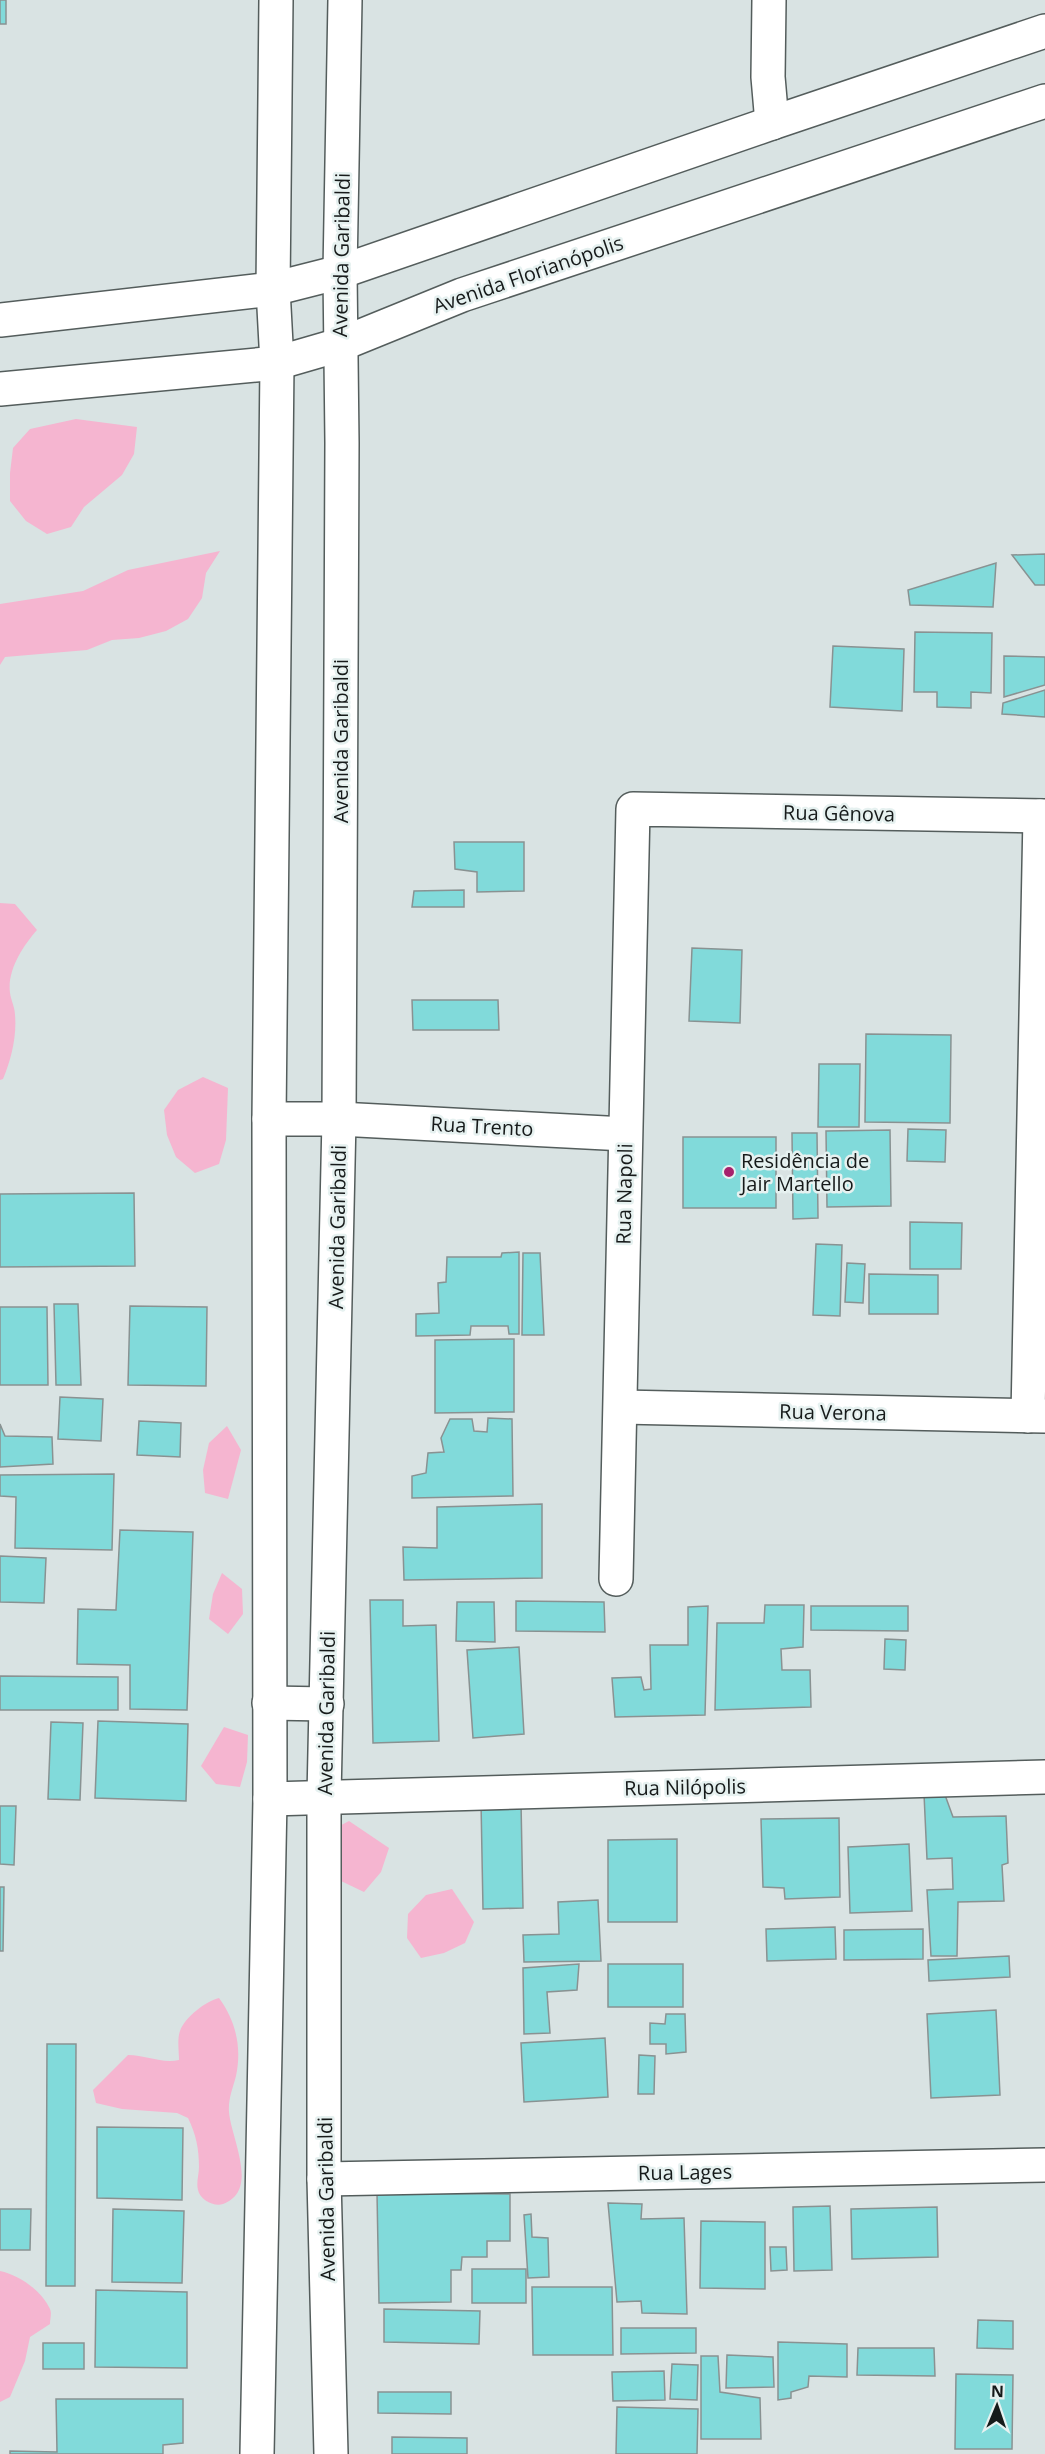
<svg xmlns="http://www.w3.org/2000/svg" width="1045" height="2454" font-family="'Open Sans',sans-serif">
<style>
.green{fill:#f5b5d0}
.building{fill:#81dada;stroke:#899292;stroke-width:1.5}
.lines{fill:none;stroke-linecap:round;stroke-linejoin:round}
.minor-casing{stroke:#545d5c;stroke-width:36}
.minor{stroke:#fff;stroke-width:33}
.poi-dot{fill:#a6216c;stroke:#e6f1f0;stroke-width:2}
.labels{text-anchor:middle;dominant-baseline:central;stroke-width:5;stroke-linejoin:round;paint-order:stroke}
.street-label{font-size:20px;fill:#161a1a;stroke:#e6f1f0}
.poi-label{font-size:20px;fill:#161a1a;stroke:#e6f1f0;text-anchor:start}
</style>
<rect width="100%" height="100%" fill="#d9e3e3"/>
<g class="green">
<path d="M 76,419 L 137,427 L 134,454 L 122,475 L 84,507 L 71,527 L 47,534 L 26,521 L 10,501 L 10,473 L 13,448 L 30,429 Z"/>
<path d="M 220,551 L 206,573 L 202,598 L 188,619 L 166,631 L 139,638 L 112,640 L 87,650 L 5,657 L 0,665 L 0,604 L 83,591 L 128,570 Z"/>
<path d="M 0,903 L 15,904 L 37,930 C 23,946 7,970 10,993 C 11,1000 15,1008 15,1015 C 17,1036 11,1060 3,1079 L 0,1080 Z"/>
<path d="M 203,1077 L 228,1088 L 226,1140 L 219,1164 L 195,1173 L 176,1157 L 167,1135 L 164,1110 L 178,1090 Z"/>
<path d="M 227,1426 L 241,1450 L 228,1499 L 205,1493 L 203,1470 L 209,1443 Z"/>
<path d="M 222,1573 L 242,1589 L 243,1614 L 228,1634 L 209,1619 L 213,1594 Z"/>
<path d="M 224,1727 L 248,1735 L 247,1762 L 240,1787 L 216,1784 L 201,1766 Z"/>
<path d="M 349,1821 L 389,1848 L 381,1872 L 364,1892 L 341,1881 L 332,1857 L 328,1832 Z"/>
<path d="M 452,1889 L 474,1922 L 465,1943 L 444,1953 L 421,1958 L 407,1938 L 408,1914 L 426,1895 Z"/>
<path d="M 219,1998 C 236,2021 242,2048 236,2076 C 233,2088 228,2099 229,2112 C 231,2138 260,2191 223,2204 C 214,2207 200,2200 198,2190 C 196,2183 199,2174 199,2167 C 199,2149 196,2134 188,2118 L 177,2113 L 122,2109 L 96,2103 L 93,2090 L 128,2055 C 146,2055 162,2064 179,2060 C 179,2051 177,2039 180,2031 C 185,2017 206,2001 219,1998 Z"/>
<path d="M 0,2271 C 19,2275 41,2290 50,2309 C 52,2313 50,2319 50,2324 L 30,2337 L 25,2361 L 10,2397 L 0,2402 Z"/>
</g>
<g class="building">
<rect x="0" y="0" width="6" height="24"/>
<path d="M 1045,554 L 1045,585 L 1035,585 L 1012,555 Z"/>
<path d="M 996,563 L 993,607 L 910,605 L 908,590 Z"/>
<path d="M 915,632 L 992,633 L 991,693 L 971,692 L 971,708 L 937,707 L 937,692 L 914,692 Z"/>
<path d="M 833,646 L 904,649 L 902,711 L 830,707 Z"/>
<path d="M 1004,656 L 1045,657 L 1045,685 L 1004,697 Z"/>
<path d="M 1045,690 L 1045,717 L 1002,714 L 1003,703 Z"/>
<path d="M 454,842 L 524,842 L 524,891 L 477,892 L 477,872 L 455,869 Z"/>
<path d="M 464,890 L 464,907 L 412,907 L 414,891 Z"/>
<path d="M 692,948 L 742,950 L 740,1023 L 689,1021 Z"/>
<path d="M 412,1000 L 498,1000 L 499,1030 L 413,1030 Z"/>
<path d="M 866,1034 L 951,1035 L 950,1123 L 865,1122 Z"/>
<path d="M 819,1064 L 860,1064 L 859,1127 L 818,1127 Z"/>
<path d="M 908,1129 L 946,1130 L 945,1162 L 907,1161 Z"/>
<path d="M 890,1130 L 891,1206 L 827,1207 L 826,1131 Z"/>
<path d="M 792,1133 L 817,1133 L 818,1218 L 793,1219 Z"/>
<rect x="683" y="1137" width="93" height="71"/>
<path d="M 134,1193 L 135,1266 L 0,1267 L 0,1194 Z"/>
<path d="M 910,1222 L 962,1223 L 961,1269 L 910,1269 Z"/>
<path d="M 816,1244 L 842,1245 L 840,1316 L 813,1315 Z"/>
<path d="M 519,1252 L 519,1334 L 509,1334 L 508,1326 L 471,1326 L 470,1335 L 416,1336 L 416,1314 L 439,1313 L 438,1283 L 446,1282 L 447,1257 L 501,1257 L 502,1253 Z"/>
<path d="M 523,1253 L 540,1253 L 544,1335 L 522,1335 Z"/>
<path d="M 847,1263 L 865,1264 L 863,1303 L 845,1302 Z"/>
<path d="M 869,1274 L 938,1275 L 938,1314 L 869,1314 Z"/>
<path d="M 54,1304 L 78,1304 L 81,1385 L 56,1385 Z"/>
<path d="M 130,1306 L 207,1307 L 206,1386 L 128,1385 Z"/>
<path d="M 0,1307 L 47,1307 L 48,1385 L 0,1385 Z"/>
<path d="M 514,1339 L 514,1412 L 435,1413 L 435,1340 Z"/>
<path d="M 60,1397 L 103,1399 L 101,1441 L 58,1439 Z"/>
<path d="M 488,1418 L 512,1419 L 513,1496 L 412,1498 L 412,1476 L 426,1473 L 428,1453 L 444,1452 L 441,1438 L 450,1419 L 472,1419 L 474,1431 L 487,1432 Z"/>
<path d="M 139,1421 L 181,1423 L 180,1457 L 137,1455 Z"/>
<path d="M 0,1424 L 5,1436 L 52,1437 L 53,1464 L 0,1467 Z"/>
<path d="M 114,1474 L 112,1550 L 15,1548 L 16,1497 L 0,1496 L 0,1475 Z"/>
<path d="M 542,1504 L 542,1578 L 404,1580 L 403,1547 L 437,1548 L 437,1507 Z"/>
<path d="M 120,1530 L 193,1532 L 187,1710 L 130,1709 L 130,1665 L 77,1664 L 78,1609 L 116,1610 Z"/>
<path d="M 0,1556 L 46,1558 L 44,1603 L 0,1602 Z"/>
<path d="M 370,1600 L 403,1600 L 403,1626 L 436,1625 L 439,1741 L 373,1743 Z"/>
<path d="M 516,1601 L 604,1602 L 605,1632 L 516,1631 Z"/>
<path d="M 457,1602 L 494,1602 L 495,1642 L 456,1641 Z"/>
<path d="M 765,1605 L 804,1605 L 803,1647 L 781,1649 L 782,1670 L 810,1670 L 811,1707 L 715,1710 L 717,1623 L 764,1623 Z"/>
<path d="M 708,1606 L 705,1715 L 615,1717 L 612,1678 L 641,1677 L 644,1690 L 651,1689 L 650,1645 L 688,1645 L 688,1607 Z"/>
<path d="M 811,1606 L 908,1606 L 908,1631 L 811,1630 Z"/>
<path d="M 885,1639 L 906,1640 L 905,1670 L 884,1669 Z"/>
<path d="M 519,1647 L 524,1734 L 473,1738 L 467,1650 Z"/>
<path d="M 0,1676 L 118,1677 L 118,1710 L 0,1710 Z"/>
<path d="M 98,1721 L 188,1724 L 186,1801 L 95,1798 Z"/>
<path d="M 51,1722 L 83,1723 L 80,1800 L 48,1799 Z"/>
<path d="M 924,1794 L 945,1795 L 953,1817 L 1006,1816 L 1008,1863 L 1002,1865 L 1004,1901 L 958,1902 L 957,1956 L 931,1956 L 927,1890 L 953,1889 L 952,1858 L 927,1859 Z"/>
<path d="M 481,1802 L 521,1802 L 523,1908 L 483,1909 Z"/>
<path d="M 0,1806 L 16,1806 L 14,1865 L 0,1864 Z"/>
<path d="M 839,1818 L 840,1897 L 785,1899 L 784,1888 L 763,1887 L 761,1819 Z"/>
<path d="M 677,1839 L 677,1922 L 608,1922 L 608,1840 Z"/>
<path d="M 909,1844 L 912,1911 L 850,1913 L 848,1847 Z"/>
<path d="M 0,1887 L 4,1887 L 3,1951 L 0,1951 Z"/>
<path d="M 598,1900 L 601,1961 L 524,1962 L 523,1935 L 559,1934 L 558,1902 Z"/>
<path d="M 835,1927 L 836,1959 L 767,1961 L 766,1929 Z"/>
<path d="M 923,1929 L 923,1959 L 844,1960 L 844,1930 Z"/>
<path d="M 1009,1956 L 1010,1977 L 929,1981 L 928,1960 Z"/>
<path d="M 579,1964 L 577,1990 L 547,1992 L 550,2033 L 524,2034 L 523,1968 Z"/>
<rect x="608" y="1964" width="75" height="43"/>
<path d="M 996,2010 L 1000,2095 L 931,2098 L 927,2014 Z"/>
<path d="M 666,2014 L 685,2014 L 686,2052 L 666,2054 L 666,2044 L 650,2044 L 650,2023 L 665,2024 Z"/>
<path d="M 605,2038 L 608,2097 L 524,2102 L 521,2043 Z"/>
<path d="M 47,2044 L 76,2044 L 75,2286 L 46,2286 Z"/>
<path d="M 639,2055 L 655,2056 L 654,2094 L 638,2094 Z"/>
<path d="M 97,2127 L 183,2128 L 182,2200 L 97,2198 Z"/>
<path d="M 377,2193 L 510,2194 L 510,2241 L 487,2241 L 487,2257 L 462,2257 L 461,2270 L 451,2270 L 451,2302 L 379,2303 Z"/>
<path d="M 608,2203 L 642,2204 L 641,2219 L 684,2218 L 687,2314 L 642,2313 L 641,2301 L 617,2302 Z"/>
<path d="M 830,2206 L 832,2270 L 794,2271 L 793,2207 Z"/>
<path d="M 937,2207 L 938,2257 L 852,2259 L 851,2209 Z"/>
<path d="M 0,2209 L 31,2209 L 30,2250 L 0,2250 Z"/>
<path d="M 113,2209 L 184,2211 L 182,2283 L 112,2282 Z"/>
<path d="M 531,2214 L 532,2237 L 548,2238 L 549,2277 L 528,2278 L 524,2215 Z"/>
<path d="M 701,2221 L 765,2222 L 765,2289 L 700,2288 Z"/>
<path d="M 770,2247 L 786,2247 L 787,2270 L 771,2271 Z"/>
<rect x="472" y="2269" width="54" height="34"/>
<path d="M 532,2287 L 612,2287 L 613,2355 L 533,2355 Z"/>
<path d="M 96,2290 L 187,2292 L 187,2368 L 95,2367 Z"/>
<path d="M 384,2309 L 480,2311 L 479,2344 L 384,2342 Z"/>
<path d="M 978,2320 L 1013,2321 L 1013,2349 L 977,2348 Z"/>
<path d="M 621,2328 L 696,2328 L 696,2353 L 621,2354 Z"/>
<path d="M 778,2342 L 847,2344 L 847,2377 L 809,2376 L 808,2387 L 791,2392 L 791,2398 L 778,2400 Z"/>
<rect x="43" y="2343" width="41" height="26"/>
<path d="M 858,2348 L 934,2348 L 935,2376 L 857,2375 Z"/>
<path d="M 727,2355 L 773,2357 L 774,2387 L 726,2388 Z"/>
<path d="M 701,2356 L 718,2356 L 720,2392 L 760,2398 L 761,2439 L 701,2439 Z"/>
<path d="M 672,2364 L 698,2365 L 697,2400 L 670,2399 Z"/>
<path d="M 664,2371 L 665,2400 L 613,2401 L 612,2372 Z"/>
<path d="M 956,2374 L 1013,2375 L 1012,2449 L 955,2449 Z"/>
<path d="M 378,2392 L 451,2392 L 451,2414 L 378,2413 Z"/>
<path d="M 56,2399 L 183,2399 L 183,2443 L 163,2445 L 163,2454 L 10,2454 L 10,2451 L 57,2452 Z"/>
<path d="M 617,2407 L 698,2409 L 697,2454 L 616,2454 Z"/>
<path d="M 392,2437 L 467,2438 L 467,2454 L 392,2454 Z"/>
</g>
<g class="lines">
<defs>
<g id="minor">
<path d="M 769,0 L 768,77 L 772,123"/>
<path d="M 0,320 L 273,289 L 340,272 L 772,123 L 1045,31"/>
<path d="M 0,389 L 277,363 L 339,345 L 462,295 L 1045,101"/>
<path d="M 269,1119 L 339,1119 L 625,1134"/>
<path d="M 621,1407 L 1045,1416"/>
<path d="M 1028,1416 L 1040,816"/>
<path d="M 616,1579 L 633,809 L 1045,816"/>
<path d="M 269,1703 L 327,1704"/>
<path d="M 270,1799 L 1045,1777"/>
<path d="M 324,2179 L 1045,2165"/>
<path d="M 257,2454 L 270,1799 L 269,1119 L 277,363 L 273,289 L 276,0"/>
<path d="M 331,2454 L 324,2179 L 324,1796 L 339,1119 L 342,443 L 340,272 L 345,0"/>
</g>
</defs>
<use href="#minor" class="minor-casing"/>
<use href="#minor" class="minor"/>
</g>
<circle class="poi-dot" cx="729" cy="1172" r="6"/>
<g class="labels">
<g class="street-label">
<text transform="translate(341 255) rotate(-89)">Avenida Garibaldi</text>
<text transform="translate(528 274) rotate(-19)">Avenida Florianópolis</text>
<text transform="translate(340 741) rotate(-90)">Avenida Garibaldi</text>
<text transform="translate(839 813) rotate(1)">Rua Gênova</text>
<text transform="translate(482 1126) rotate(3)">Rua Trento</text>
<text transform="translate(624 1194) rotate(-89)">Rua Napoli</text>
<text transform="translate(337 1227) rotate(-89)">Avenida Garibaldi</text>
<text transform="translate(833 1412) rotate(1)">Rua Verona</text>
<text transform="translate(326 1713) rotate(-89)">Avenida Garibaldi</text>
<text transform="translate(685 1787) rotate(-1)">Rua Nilópolis</text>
<text transform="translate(685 2172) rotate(-1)">Rua Lages</text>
<text transform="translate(326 2199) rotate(-91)">Avenida Garibaldi</text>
</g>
<g class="poi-label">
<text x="741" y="1160">Residência de<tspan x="741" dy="23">Jair Martello</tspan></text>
</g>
</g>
<g transform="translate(997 2406) rotate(2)" stroke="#e6f1f0" stroke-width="4.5" paint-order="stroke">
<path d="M0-4.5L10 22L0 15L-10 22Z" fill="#161a1a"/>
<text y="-9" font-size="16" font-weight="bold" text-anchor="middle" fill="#161a1a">N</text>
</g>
</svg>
